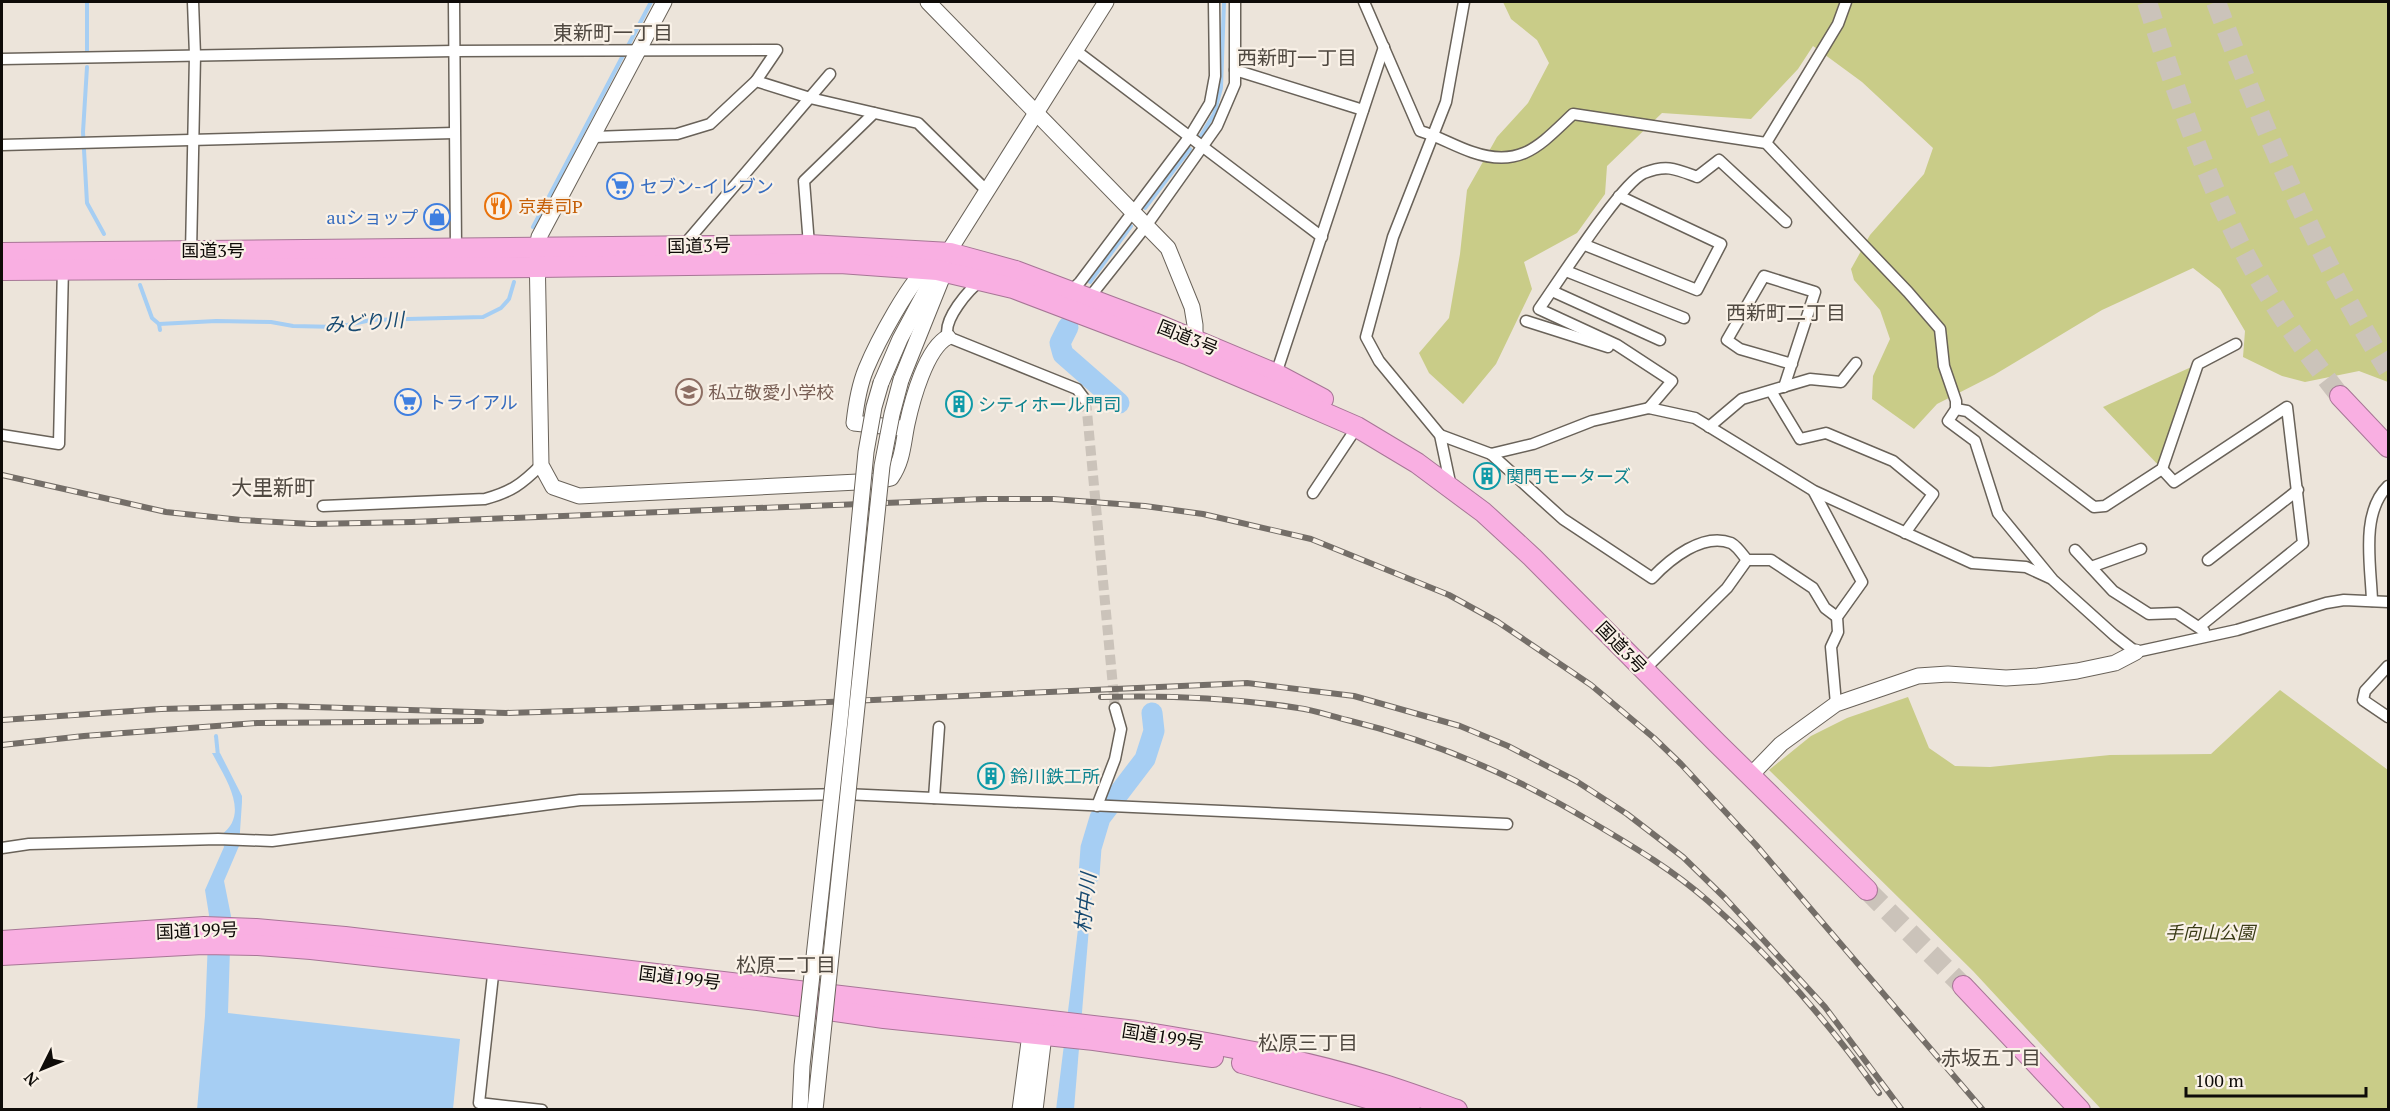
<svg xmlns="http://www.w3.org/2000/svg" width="2390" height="1111" font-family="'PT Serif','Noto Sans JP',serif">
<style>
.green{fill:#c9cc88}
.water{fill:#a6cef3}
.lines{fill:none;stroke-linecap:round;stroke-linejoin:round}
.stream{stroke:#a6cef3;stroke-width:4}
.river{stroke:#a6cef3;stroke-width:21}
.street-tunnel{stroke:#cbc3ba;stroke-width:10;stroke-dasharray:10 5;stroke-linecap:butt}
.highway-tunnel{stroke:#cbc3ba;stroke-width:20;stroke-dasharray:20 10;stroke-linecap:butt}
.street-casing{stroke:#696259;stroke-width:13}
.secondary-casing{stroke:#696259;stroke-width:17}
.highway-casing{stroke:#a77696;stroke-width:22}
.street{stroke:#fff;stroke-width:10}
.secondary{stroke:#fff;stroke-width:15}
.highway{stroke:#f9afe2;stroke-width:20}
.rail-casing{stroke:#746e68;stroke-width:6}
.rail{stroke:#f9f1e7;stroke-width:4;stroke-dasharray:11;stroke-linecap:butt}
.secondary-bridge-casing{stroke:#696259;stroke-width:17;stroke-linecap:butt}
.secondary-bridge{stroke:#fff;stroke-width:15}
.labels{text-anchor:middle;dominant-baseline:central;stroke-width:4.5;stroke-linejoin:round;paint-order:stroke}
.shop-label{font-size:18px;fill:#366cbe;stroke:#f9f1e7;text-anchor:start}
.food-label{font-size:18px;fill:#c56008;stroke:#f9f1e7;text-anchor:start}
.street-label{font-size:18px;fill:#0e0b08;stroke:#f9f1e7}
.education-label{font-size:18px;fill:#785e54;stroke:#f9f1e7;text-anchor:start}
.culture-label{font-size:18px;fill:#0d838f;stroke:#f9f1e7;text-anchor:start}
.park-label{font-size:18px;font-style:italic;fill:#3b3c17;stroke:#f9f1e7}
.neighbourhood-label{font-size:20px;fill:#4f4840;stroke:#f9f1e7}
.water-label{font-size:20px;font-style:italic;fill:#174a71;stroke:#f9f1e7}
.quarter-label{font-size:21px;fill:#4f4840;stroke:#f9f1e7}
</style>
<rect width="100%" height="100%" fill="#ece4da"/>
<g class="green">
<path d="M 1503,2 L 2388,2 L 2388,382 L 2359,371 L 2305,382 L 2282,376 L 2243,357 L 2245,331 L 2220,289 L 2193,268 L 2102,310 L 1994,375 L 1937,404 L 1914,429 L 1872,399 L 1873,376 L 1890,339 L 1880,310 L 1854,280 L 1851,269 L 1870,235 L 1924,174 L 1933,148 L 1862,82 L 1813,46 L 1798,69 L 1751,119 L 1662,113 L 1607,166 L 1605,194 L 1577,233 L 1524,262 L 1532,289 L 1496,364 L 1463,404 L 1429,373 L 1419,353 L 1449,318 L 1460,254 L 1467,190 L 1497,137 L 1528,103 L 1549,63 L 1537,40 L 1511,19 Z"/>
<path d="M 2198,364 L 2162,469 L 2103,407 Z"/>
<path d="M 2280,690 L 2388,770 L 2388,1109 L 2101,1109 L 1973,971 L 1769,770 L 1811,736 L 1847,718 L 1908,697 L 1929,748 L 1955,766 L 1990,767 L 2110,755 L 2211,754 Z"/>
</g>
<g class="water">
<path d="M 212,753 L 220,753 L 242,796 L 242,802 L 239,846 L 224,881 L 231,916 L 228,1013 L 460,1039 L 453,1109 L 197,1110 L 205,1016 L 209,915 L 205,890 L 224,847 L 221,835 C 251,814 225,778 212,753 Z"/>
<path d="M 1091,848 L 1095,855 L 1074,1109 L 1056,1110 L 1087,855 Z"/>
</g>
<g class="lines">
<g class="stream">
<path d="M 87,2 L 87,55"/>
<path d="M 87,67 L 83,132 L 87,203 L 104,234"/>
<path d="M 1199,139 L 1214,114 L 1221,88 L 1224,2"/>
<path d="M 1145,208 L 1190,149"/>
<path d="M 533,227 L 651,2"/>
<path d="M 1090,282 L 1131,226"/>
<path d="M 140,285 L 152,318 L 159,324"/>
<path d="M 159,324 L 216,321 L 271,322 L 293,326 L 338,327 L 371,320 L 483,317 L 501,308 L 509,299 L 514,282"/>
<path d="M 159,324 L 160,330"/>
<path d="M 216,736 L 218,756"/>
</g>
<g class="river">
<path d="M 1068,327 L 1060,343 L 1063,354 L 1119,403"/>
<path d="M 1089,875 L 1091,848 L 1100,818 L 1145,759 L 1154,731 L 1152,713"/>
</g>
<path class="street-tunnel" d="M 1086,401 L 1115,708"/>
<g class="highway-tunnel">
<path d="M 2147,2 C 2172,80 2198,157 2234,232 C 2262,291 2300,345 2340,396"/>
<path d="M 2216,2 C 2263,128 2316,255 2388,370"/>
<path d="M 1867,890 L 1963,986"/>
</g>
<defs>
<g id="street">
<path d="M 454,2 L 456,249"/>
<path d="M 1364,2 L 1420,131 C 1438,136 1454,146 1472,152 C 1521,169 1540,145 1573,114 L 1766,143 L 1908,292 L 1940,329 L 1944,366 L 1956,401 L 1956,409 L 1948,421 L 1975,441 L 1998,513 L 2053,580 L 2114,635 L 2136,652 L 2237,630 L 2326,603 L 2344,600 L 2388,602"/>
<path d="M 1075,50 L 1322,237"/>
<path d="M 2,59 L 454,51 L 777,50 L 756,81"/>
<path d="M 1235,70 L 1363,110"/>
<path d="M 594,137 L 677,134 L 710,124 L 756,81 L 810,98 L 918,123 L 986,190"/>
<path d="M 1766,143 L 1838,24 L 1846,2"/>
<path d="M 2,145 L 454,133"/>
<path d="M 684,245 L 830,74"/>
<path d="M 809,245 L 804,181 L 874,113"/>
<path d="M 1585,245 L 1697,290 L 1721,244 L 1619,196"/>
<path d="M 191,253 L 195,55 L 193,2"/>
<path d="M 1566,271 L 1684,318"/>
<path d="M 982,280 C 969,289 942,320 948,337 L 1077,389 L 1086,401"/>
<path d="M 1071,291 L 1080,282 L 1190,136 L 1210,103 L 1215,76 L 1214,2"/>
<path d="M 1552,291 L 1660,340"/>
<path d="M 1089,298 L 1146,226 L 1217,126 L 1235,84 L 1235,2"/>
<path d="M 1526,321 L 1608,347"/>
<path d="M 1276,374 L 1384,47"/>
<path d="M 1784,387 L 1815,292 L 1764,276 L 1727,340 L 1740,349 L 1792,364"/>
<path d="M 1771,391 L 1800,439 L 1826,433 L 1893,461 L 1933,494 L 1905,533"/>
<path d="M 1649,408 L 1672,381 L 1617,345 L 1539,309 C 1557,284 1621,183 1644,173 C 1667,164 1676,169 1697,177 L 1719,160 L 1786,222"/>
<path d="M 1956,409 L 1967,411 L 2094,507 L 2105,506 L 2162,469 L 2198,364 L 2236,344"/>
<path d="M 1709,427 L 1742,399 L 1810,379 L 1841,382 L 1856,363"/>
<path d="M 2,435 L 59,444 L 63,266"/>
<path d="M 1440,435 L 1491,454 L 1533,444 L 1592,421 L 1649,408 L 1695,418 L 1814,491 L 1972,563 L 2026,567 L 2050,578"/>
<path d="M 1491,454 L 1563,519 L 1652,578 C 1670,559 1703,532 1731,543 C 1737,546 1743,555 1747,560 L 1771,560 L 1813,588 L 1825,608 L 1837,617"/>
<path d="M 2162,469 L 2174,482 L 2287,407 L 2303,543 L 2199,627"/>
<path d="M 1451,487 L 1440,435 L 1379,361 L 1366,337 L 1393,237 L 1446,102 L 1464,2"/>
<path d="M 1814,492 L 1862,582 L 1837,617 L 1838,632 L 1831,647 L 1836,704"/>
<path d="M 1313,493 L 1357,427"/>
<path d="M 323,506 L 485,499 C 511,492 522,484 541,465"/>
<path d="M 2075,550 L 2113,591 L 2149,614 L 2177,613 L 2204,631"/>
<path d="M 2208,560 L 2298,490"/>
<path d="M 2091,567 L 2141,549"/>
<path d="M 2372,601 C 2371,566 2360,513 2388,486"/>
<path d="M 2388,666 L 2365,691 L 2363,700 L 2388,717"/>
<path d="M 1644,670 L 1727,588 L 1747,560"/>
<path d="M 934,798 L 939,727"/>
<path d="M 1097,806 L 1115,759 L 1121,729 L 1115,708"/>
<path d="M 2,848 L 29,844 L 218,839 L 272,841 L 580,800 L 844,794 L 1507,824"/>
<path d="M 494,966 L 479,1103 L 542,1110"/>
</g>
<g id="secondary">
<path d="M 664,2 L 539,237 L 537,248 L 541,465 L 553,487 L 579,496 L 878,481 L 891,478 C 903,461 903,443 907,424 C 912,401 926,348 948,337"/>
<path d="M 928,2 L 1168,248 L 1192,307 L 1195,325 L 1195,339 L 1191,349"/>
<path d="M 901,380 L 944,273"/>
<path d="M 881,383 L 900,339 L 937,270 L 1106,2"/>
<path d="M 901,428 L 854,423 C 856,405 859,386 866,369 C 876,345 911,277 932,264"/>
<path d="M 1750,776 L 1781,744 L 1836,704 L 1918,676 L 1948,674 L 2006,678 L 2038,676 L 2077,671 L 2115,663 L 2136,652"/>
<path d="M 1020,1110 L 1030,1034 L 1038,1019 L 1042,1027 L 1044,1035 L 1035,1110"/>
</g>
<g id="highway">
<path d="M 2,253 L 809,245 L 950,253 L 1016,271 L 1154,323 L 1276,374 L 1323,399"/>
<path d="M 2,270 L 537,267 L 840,263 L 937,270 L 1013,288 L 1189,355 L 1274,391 L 1357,427 L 1417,463 L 1483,512 L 1532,557 L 1717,743 L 1867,890"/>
<path d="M 2340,396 L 2388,447"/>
<path d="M 2,941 L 204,927 L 256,929 L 345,937 L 1136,1031 C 1217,1044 1300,1059 1378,1083 C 1405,1091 1431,1101 1457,1110"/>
<path d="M 2,955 L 203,944 L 258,945 L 311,949 L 573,978 L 758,1000 L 884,1018 L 1094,1040 L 1213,1057"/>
<path d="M 1963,986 L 2080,1110"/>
<path d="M 1242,1063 L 1410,1110"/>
</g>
</defs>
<use href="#street" class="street-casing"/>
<use href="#secondary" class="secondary-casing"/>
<use href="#highway" class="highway-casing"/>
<use href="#street" class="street"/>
<use href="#secondary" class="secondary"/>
<use href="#highway" class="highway"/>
<defs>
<g id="rail">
<path d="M 2,475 L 166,512 L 241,520 L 312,524 L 412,522 L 984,499 L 1053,499 L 1145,506 L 1203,514 L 1311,539 L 1449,595 L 1498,622 L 1591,685 L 1654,738 L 1681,764 L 1756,845 L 1983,1110"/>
<path d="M 1101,697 C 1167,695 1233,698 1298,708 C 1314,710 1331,716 1347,720 C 1435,741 1517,777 1595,824 C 1634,847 1674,871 1708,901 C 1773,958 1829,1023 1879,1093"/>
<path d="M 2,720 L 161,709 L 281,706 L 506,713 L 784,704 L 1247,683 L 1354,696 L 1460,726 L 1508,746 L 1576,781 L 1627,814 L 1683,857 L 1725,898 L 1825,1007 L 1902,1110"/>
<path d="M 2,745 L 84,736 L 257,723 L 481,721"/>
</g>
</defs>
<use href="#rail" class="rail-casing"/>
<use href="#rail" class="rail"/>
<defs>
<g id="secondary-bridge">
<path d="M 800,1110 L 802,1066 L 840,720 L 866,452 L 874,407 L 881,383"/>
<path d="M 815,1110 L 882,466 L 892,414 L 901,380"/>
</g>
</defs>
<use href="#secondary-bridge" class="secondary-bridge-casing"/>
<use href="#secondary-bridge" class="secondary-bridge"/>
</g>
<defs>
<symbol id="supermarket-ring" viewBox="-11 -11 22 22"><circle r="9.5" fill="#f9f1e7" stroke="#3f7fe0" stroke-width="1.5"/><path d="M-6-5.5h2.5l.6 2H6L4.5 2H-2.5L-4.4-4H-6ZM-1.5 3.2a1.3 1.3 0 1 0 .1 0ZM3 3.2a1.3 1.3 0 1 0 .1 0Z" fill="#3f7fe0"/></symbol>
<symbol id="restaurant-ring" viewBox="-11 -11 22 22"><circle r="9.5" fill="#f9f1e7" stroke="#e8710a" stroke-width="1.5"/><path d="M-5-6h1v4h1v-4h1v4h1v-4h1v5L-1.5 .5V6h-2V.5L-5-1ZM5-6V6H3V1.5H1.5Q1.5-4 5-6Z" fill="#e8710a"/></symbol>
<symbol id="shop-ring" viewBox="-11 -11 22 22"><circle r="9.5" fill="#f9f1e7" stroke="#3f7fe0" stroke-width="1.5"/><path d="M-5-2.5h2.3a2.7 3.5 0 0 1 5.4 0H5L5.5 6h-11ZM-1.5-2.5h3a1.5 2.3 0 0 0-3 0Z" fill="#3f7fe0"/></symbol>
<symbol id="school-ring" viewBox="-11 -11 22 22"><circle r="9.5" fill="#f9f1e7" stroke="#8d6e63" stroke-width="1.5"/><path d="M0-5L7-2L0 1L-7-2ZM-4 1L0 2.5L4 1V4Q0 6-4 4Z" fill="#8d6e63"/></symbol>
<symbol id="building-ring" viewBox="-11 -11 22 22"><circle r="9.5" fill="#f9f1e7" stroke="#0f9aa8" stroke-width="1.5"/><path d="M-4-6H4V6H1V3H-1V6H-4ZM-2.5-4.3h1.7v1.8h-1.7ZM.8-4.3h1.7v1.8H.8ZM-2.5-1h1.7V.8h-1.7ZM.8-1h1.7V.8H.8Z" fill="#0f9aa8"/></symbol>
</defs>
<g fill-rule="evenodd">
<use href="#supermarket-ring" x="605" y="171" width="30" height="30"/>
<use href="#restaurant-ring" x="483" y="191" width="30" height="30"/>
<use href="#shop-ring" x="422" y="202" width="30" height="30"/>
<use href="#school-ring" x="674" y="377" width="30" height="30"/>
<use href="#supermarket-ring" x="393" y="387" width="30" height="30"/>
<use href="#building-ring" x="944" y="389" width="30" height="30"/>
<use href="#building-ring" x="1472" y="461" width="30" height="30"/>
<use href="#building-ring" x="976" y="761" width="30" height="30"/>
</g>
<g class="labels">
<g class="shop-label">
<text x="640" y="186">セブン-イレブン</text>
<text x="418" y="217" text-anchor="end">auショップ</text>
<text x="428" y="402">トライアル</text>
</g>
<g class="food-label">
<text x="518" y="206">京寿司P</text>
</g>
<g class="street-label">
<text transform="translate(699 245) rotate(-1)">国道3号</text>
<text x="213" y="250">国道3号</text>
<text transform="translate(1188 337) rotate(22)">国道3号</text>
<text transform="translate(1622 647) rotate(46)">国道3号</text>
<text transform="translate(197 930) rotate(-2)">国道199号</text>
<text transform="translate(680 977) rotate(7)">国道199号</text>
<text transform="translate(1163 1036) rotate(9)">国道199号</text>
</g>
<g class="education-label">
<text x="708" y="392">私立敬愛小学校</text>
</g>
<g class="culture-label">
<text x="978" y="404">シティホール門司</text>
<text x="1506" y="476">関門モーターズ</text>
<text x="1010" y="776">鈴川鉄工所</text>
</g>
<g class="park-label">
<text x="2210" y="932">手向山公園</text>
</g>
<g class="neighbourhood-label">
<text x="613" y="32">東新町一丁目</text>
<text x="1297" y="57">西新町一丁目</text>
<text x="1786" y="312">西新町二丁目</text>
<text x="786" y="964">松原二丁目</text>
<text x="1308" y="1042">松原三丁目</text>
<text x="1991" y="1057">赤坂五丁目</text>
</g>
<g class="water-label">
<text transform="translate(364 322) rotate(-4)">みどり川</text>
<text transform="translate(1085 903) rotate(-84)">村中川</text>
</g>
<g class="quarter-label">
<text x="273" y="487">大里新町</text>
</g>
</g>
<rect width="2390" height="1111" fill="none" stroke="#0e0b08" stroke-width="6"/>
<g transform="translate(42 1069) rotate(227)" stroke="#f9f1e7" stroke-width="4.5" paint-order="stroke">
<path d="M0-4.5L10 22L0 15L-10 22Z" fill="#0e0b08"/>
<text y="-9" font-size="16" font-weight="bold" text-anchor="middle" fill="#0e0b08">N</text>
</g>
<path d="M2186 1087v9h180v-9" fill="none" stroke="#0e0b08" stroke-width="3"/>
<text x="2195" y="1087" font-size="18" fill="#0e0b08" stroke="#f9f1e7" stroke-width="4.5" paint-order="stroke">100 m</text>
</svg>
